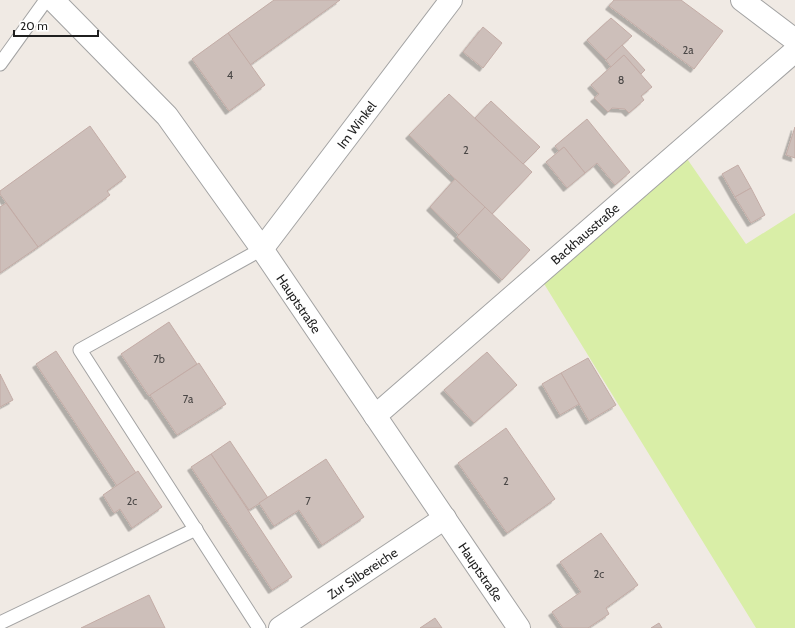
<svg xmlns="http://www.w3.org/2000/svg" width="795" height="628" font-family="Cabin,sans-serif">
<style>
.grass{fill:#d9eea7}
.building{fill:#cdbfba;stroke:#c3aca6;filter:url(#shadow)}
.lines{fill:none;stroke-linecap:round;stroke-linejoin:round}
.service-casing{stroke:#a3a3a3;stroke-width:15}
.minor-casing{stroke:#a3a3a3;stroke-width:24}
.tertiary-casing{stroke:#a3a3a3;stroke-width:24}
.service{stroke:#fff;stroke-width:13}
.minor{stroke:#fff;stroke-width:22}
.tertiary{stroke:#fff;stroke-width:22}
.labels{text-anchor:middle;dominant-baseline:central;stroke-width:3.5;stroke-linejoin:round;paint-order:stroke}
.number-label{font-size:11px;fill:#4a4746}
.street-label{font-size:13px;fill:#1f1f1f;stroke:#fff}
</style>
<defs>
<filter id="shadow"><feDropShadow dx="-3.5" dy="3.5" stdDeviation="0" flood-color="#0004"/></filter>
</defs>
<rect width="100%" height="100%" fill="#f0eae4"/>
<path class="grass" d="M 681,150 L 746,244 L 795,213 L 795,628 L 756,628 L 538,274 Z"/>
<g class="building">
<path d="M 274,0 L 340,0 L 250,65 L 228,33 Z"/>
<path d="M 614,0 L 681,0 L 723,31 L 694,69 L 609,6 Z"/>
<path d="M 611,18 L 632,36 L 606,60 L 587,40 Z"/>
<path d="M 483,27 L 502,43 L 483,68 L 463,52 Z"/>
<path d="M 228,33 L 265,85 L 229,111 L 192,59 Z"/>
<path d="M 622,45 L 645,70 L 641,74 L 624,55 L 611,67 L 606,60 Z"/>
<path d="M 624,55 L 652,87 L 641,96 L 644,100 L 629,113 L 625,109 L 612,108 L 608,112 L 594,98 L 599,94 L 591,85 Z"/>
<path d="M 449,94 L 532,172 L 492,214 L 409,135 Z"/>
<path d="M 491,101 L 540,147 L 523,164 L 475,118 Z"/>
<path d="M 587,119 L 630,172 L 615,185 L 597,163 L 585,173 L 564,147 L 559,151 L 555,146 Z"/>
<path d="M 90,126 L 126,177 L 107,191 L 110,195 L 38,247 L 0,194 L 0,191 Z"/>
<path d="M 795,127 L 795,158 L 786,155 Z"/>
<path d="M 564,147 L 585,173 L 567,188 L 546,162 Z"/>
<path d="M 738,165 L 751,188 L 735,197 L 722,174 Z"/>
<path d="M 455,179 L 485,207 L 459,235 L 430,207 Z"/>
<path d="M 751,188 L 765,215 L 751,223 L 735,197 Z"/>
<path d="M 6,203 L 38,247 L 0,273 L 0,207 Z"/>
<path d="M 485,207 L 530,250 L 502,280 L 457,237 Z"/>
<path d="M 169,322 L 197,364 L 149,396 L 121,354 Z"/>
<path d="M 56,351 L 136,473 L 117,486 L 36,364 Z"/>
<path d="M 487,352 L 517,385 L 474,423 L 444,390 Z"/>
<path d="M 588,358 L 616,405 L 589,421 L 561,373 Z"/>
<path d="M 199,363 L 226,404 L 177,435 L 150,395 Z"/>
<path d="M 561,373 L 579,404 L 560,415 L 542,384 Z"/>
<path d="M 0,374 L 13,400 L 0,407 Z"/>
<path d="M 506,428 L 555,499 L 507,533 L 458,463 Z"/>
<path d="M 230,441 L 268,498 L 249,510 L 211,454 Z"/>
<path d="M 211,454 L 292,577 L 272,590 L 191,467 Z"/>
<path d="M 326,459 L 364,517 L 322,545 L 299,510 L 274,526 L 259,503 Z"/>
<path d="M 138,471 L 162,507 L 132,528 L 120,509 L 114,513 L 103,495 Z"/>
<path d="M 601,533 L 638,585 L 606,608 L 609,614 L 588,628 L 563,628 L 552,612 L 581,592 L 560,562 Z"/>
<path d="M 149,595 L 165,628 L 81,628 Z"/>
<path d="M 435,618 L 442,628 L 420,628 Z"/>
<path d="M 659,623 L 662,628 L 651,628 Z"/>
</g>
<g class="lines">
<defs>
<g id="service">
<path d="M 0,64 L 46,0"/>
<path d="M 0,623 L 196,529"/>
<path d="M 259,628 L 80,350 L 262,249"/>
</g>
<g id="minor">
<path d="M 742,0 L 795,40"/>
<path id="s1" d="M 262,249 L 451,0"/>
<path id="s2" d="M 375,416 L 795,51"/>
<path id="s3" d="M 280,628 L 445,518"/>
</g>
<g id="tertiary">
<path id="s4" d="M 53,0 L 167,116 L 262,249 L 519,628"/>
</g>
</defs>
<use href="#service" class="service-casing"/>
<use href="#minor" class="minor-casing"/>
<use href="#tertiary" class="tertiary-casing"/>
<use href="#service" class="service"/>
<use href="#minor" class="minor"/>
<use href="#tertiary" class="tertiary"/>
</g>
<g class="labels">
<g class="number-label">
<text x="688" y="50">2a</text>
<text x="230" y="75">4</text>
<text x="621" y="80">8</text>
<text x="466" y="150">2</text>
<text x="159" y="359">7b</text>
<text x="188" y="399">7a</text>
<text x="506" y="481">2</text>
<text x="132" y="501">2c</text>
<text x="308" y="501">7</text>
<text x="599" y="574">2c</text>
</g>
<g class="street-label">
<text stroke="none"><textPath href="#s1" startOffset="156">Im Winkel</textPath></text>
<text stroke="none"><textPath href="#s2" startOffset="278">Backhausstraße</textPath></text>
<text stroke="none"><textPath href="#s4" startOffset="392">Hauptstraße</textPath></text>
<text stroke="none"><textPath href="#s4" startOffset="716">Hauptstraße</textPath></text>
<text stroke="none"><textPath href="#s3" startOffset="99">Zur Silbereiche</textPath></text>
</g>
</g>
<path d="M14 30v6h84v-6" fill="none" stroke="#1f1f1f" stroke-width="2"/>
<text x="20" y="30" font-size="12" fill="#1f1f1f" stroke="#ffffff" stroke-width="3" paint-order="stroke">20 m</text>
</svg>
